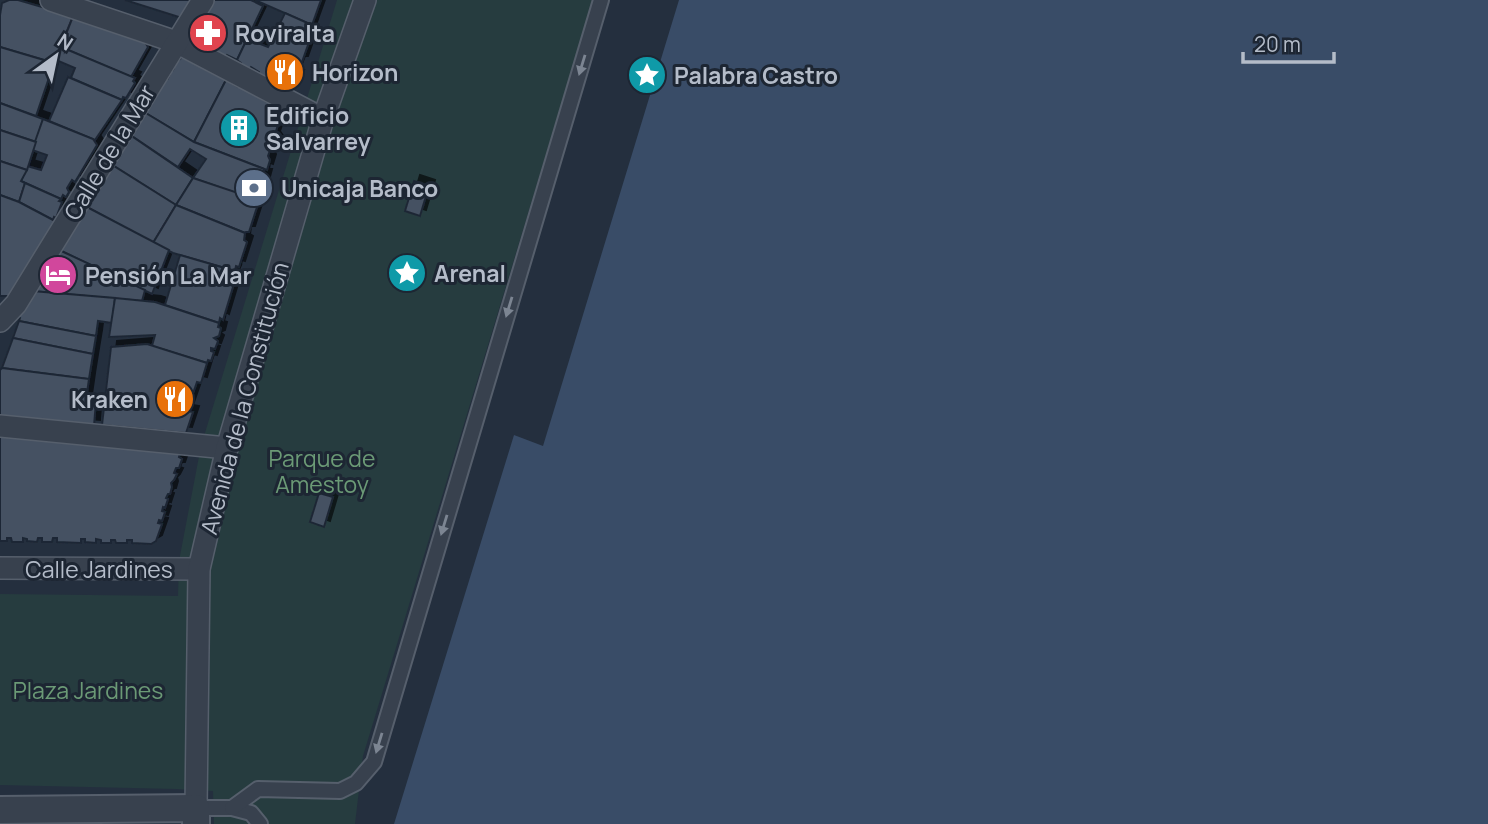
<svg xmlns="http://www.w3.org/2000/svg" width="1488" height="824" font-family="Manrope,sans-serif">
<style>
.green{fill:#263c3f}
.water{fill:#394c67}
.building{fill:#455162;stroke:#1f2835;stroke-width:2;filter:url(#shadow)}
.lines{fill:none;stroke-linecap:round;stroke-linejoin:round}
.service-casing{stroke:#565f6c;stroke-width:18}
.pedestrian-casing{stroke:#565f6c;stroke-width:24}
.minor-casing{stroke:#565f6c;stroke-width:30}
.service{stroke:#38414e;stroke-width:14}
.pedestrian{stroke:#38414e;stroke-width:21}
.minor{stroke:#38414e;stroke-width:26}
.oneway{fill:#7c8592}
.labels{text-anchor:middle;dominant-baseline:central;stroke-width:6;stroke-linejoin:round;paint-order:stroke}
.poi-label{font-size:23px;font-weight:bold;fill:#b4bcc9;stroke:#1d2633;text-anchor:start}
.street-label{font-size:23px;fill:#b4bcc9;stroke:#1d2633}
.park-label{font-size:23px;fill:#6b9a76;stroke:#1d2633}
</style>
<defs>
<filter id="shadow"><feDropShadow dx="6" dy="-6" stdDeviation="0" flood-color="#0009"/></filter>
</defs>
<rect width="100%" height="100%" fill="#242f3e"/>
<path class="green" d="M 337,0 L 593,0 L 363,756 L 355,824 L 214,824 L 213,791 L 176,789 L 0,785 L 0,594 L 178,596 L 179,561 L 201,446 Z"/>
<path class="water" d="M 679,0 L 1488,0 L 1488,824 L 394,824 L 514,435 L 543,446 Z"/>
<g class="building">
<path d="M 9,0 L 18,0 L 73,16 L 54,63 L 0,47 L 0,15 L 2,3 Z"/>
<path d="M 125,0 L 193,0 L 182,18 Z"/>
<path d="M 212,0 L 251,0 L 263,6 L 237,60 L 227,55 L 225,59 L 205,49 L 206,46 L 193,39 Z"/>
<path d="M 255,0 L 321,0 L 312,25 Z"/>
<path d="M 285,13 L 312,25 L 307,40 L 309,42 L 302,62 L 299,62 L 294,75 L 298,76 L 294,84 L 284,87 L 276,84 L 278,80 L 268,76 L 266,79 L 259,75 L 259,72 L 251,67 L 249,70 L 241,67 L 241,63 L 237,60 L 247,39 L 268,47 Z"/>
<path d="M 74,14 L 139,33 L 148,47 L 131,77 L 61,47 Z"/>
<path d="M 0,47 L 54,63 L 36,116 L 0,103 Z"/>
<path d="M 61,47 L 135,78 L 133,81 L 135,83 L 126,98 L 123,97 L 122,100 L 71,78 L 75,68 L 56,60 Z"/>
<path d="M 182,57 L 216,75 L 217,73 L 226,80 L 194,142 L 144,112 L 166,76 L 168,78 L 170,74 L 168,73 L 171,69 L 173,70 L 174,68 L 173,66 L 176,60 L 179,60 Z"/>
<path d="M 68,77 L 122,100 L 95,140 L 49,121 Z"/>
<path d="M 226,80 L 238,87 L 241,86 L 246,90 L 276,107 L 278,105 L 280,108 L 283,117 L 280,119 L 274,137 L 276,140 L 274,140 L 274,146 L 272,145 L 268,156 L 270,160 L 267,170 L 194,142 Z"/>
<path d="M 0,103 L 43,119 L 36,142 L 0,130 Z"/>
<path d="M 144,112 L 194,142 L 264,169 L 263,175 L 266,175 L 262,190 L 258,190 L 256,200 L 193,178 L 206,159 L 190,149 L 178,167 L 126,132 Z"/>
<path d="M 43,119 L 93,139 L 97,145 L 75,182 L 72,180 L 67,188 L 69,192 L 66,197 L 63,195 L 61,199 L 21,181 L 27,166 L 41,170 L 47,155 L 32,150 Z"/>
<path d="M 0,130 L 36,142 L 27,170 L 0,161 Z"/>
<path d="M 130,135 L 193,178 L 176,205 L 111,164 Z"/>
<path d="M 0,161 L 27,170 L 21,181 L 25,183 L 19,202 L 0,195 Z"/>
<path d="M 109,163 L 176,205 L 153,243 L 85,206 Z"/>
<path d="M 193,178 L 256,199 L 257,207 L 249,232 L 246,232 L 245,233 L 176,205 Z"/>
<path d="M 414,181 L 429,186 L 420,216 L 405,211 Z"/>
<path d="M 25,183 L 61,199 L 59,201 L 62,202 L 56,218 L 54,217 L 53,220 L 19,202 Z"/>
<path d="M 0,195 L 19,202 L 55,221 L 14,296 L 0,296 Z"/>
<path d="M 176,205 L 245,233 L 244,240 L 247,242 L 239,267 L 236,266 L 235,271 L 173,253 L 153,243 Z"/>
<path d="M 85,206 L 169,250 L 152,294 L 57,249 Z"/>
<path d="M 57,249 L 145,290 L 142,301 L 32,291 Z"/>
<path d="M 180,255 L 235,271 L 233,276 L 236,277 L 223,320 L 220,318 L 219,323 L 165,305 Z"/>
<path d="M 32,291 L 115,298 L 112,323 L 98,321 L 96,336 L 19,321 L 20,318 L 18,317 Z"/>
<path d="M 115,298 L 155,302 L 219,323 L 218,327 L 221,328 L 219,336 L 214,338 L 218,341 L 215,349 L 211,348 L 211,351 L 214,352 L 211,361 L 208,360 L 207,363 L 152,346 L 155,335 L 109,337 Z"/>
<path d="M 19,321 L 96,336 L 93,354 L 13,338 Z"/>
<path d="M 13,338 L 93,354 L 89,379 L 2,368 Z"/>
<path d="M 147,344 L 207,363 L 201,383 L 197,382 L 187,411 L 193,412 L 186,433 L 102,425 L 111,347 Z"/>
<path d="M 2,368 L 89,379 L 86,400 L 96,401 L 94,426 L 0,418 L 0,370 Z"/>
<path d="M 0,436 L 180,453 L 179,457 L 182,459 L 179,468 L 176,468 L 174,473 L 177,474 L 174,480 L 171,483 L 172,487 L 170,494 L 168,494 L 166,498 L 168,499 L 165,508 L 163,507 L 162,511 L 165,512 L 162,521 L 159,520 L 158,523 L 162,524 L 156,541 L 151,544 L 132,543 L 132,540 L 127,540 L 127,543 L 116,543 L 115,540 L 111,540 L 111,543 L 101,543 L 101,540 L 96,539 L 96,543 L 85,542 L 85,539 L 81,539 L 81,543 L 57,542 L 57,538 L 53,538 L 52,542 L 42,542 L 42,538 L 38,538 L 37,542 L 27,541 L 27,539 L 23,538 L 23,542 L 12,542 L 11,538 L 7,538 L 7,541 L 0,541 Z"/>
<path d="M 319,493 L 333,497 L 324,527 L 310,522 Z"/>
</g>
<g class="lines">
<defs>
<g id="service">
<path d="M 196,808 L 232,808 L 251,813 L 260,824"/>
<path d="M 232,808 L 258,789 L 340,791 L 356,783 L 374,762 L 601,0"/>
</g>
<g id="pedestrian">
<path d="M 51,0 L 176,42 L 323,119"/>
<path d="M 0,321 L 16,304 L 203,0"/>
<path d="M 0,426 L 227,448"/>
<path d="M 0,568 L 199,569"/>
<path d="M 196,808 L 199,569 L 227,448 L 323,119 L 365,0"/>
</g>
<path id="minor" d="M 0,810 L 196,808 L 196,824"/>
</defs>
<use href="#service" class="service-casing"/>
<use href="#pedestrian" class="pedestrian-casing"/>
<use href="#minor" class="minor-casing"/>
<use href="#service" class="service"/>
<use href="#pedestrian" class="pedestrian"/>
<use href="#minor" class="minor"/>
</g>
<defs><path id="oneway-solid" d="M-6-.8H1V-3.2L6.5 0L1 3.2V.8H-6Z" transform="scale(1.75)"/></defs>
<g class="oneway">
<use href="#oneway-solid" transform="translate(582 65) rotate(107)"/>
<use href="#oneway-solid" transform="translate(509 307) rotate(107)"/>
<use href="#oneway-solid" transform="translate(444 525) rotate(107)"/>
<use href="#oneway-solid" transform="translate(379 743) rotate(107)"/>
</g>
<defs>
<symbol id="pharmacy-disc" viewBox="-11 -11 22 22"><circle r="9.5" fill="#e0444e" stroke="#1d2633"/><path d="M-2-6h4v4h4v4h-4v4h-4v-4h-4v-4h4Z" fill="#fff"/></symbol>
<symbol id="restaurant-disc" viewBox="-11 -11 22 22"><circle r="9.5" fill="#e8710a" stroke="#1d2633"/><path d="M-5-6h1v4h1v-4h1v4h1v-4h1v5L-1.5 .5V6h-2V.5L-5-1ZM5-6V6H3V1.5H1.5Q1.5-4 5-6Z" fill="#fff"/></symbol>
<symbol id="sight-disc" viewBox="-11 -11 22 22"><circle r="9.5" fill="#0f9aa8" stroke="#1d2633"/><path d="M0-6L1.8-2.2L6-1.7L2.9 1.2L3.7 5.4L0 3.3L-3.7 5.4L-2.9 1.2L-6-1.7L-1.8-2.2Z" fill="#fff"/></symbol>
<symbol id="building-disc" viewBox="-11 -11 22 22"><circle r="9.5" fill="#0f9aa8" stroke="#1d2633"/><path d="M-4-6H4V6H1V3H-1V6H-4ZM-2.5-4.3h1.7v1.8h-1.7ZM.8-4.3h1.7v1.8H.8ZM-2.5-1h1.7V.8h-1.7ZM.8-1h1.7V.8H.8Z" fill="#fff"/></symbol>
<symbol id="bank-disc" viewBox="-11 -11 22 22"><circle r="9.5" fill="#5c6f8a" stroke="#1d2633"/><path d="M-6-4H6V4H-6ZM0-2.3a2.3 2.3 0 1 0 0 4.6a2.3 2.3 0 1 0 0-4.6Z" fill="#fff"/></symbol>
<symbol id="hotel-disc" viewBox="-11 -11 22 22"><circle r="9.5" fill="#d1479c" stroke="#1d2633"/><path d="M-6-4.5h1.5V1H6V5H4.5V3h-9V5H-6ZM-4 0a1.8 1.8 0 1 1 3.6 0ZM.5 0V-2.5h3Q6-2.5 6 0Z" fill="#fff"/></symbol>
</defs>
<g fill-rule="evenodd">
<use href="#pharmacy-disc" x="186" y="11" width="44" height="44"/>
<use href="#restaurant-disc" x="263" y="50" width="44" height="44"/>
<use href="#sight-disc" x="625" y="53" width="44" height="44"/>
<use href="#building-disc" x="217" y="106" width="44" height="44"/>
<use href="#bank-disc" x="232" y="166" width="44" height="44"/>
<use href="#sight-disc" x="385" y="251" width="44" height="44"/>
<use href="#hotel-disc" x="36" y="253" width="44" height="44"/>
<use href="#restaurant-disc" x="153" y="377" width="44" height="44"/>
</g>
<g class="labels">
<g class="poi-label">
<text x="235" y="33">Roviralta</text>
<text x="312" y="72">Horizon</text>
<text x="674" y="75">Palabra Castro</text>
<text x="266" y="115">Edificio<tspan x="266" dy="26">Salvarrey</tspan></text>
<text x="281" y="188">Unicaja Banco</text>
<text x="434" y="273">Arenal</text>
<text x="85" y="275">Pensión La Mar</text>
<text x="148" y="399" text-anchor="end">Kraken</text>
</g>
<g class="street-label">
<text transform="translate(109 152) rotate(-59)">Calle de la Mar</text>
<text transform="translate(244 398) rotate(-75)">Avenida de la Constitución</text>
<text x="99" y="569">Calle Jardines</text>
</g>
<g class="park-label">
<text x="322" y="458">Parque de<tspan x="322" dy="26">Amestoy</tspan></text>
<text x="88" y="690">Plaza Jardines</text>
</g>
</g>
<g transform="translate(56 56) rotate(33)" stroke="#1d2633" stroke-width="5" paint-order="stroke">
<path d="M0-5L12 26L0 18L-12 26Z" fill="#b4bcc9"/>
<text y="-10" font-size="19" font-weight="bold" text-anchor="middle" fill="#b4bcc9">N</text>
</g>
<path d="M1243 52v10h91v-10" fill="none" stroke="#b4bcc9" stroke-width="3.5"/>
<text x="1254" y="52" font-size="21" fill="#b4bcc9" stroke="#1d2633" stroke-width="5" paint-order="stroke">20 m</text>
</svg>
